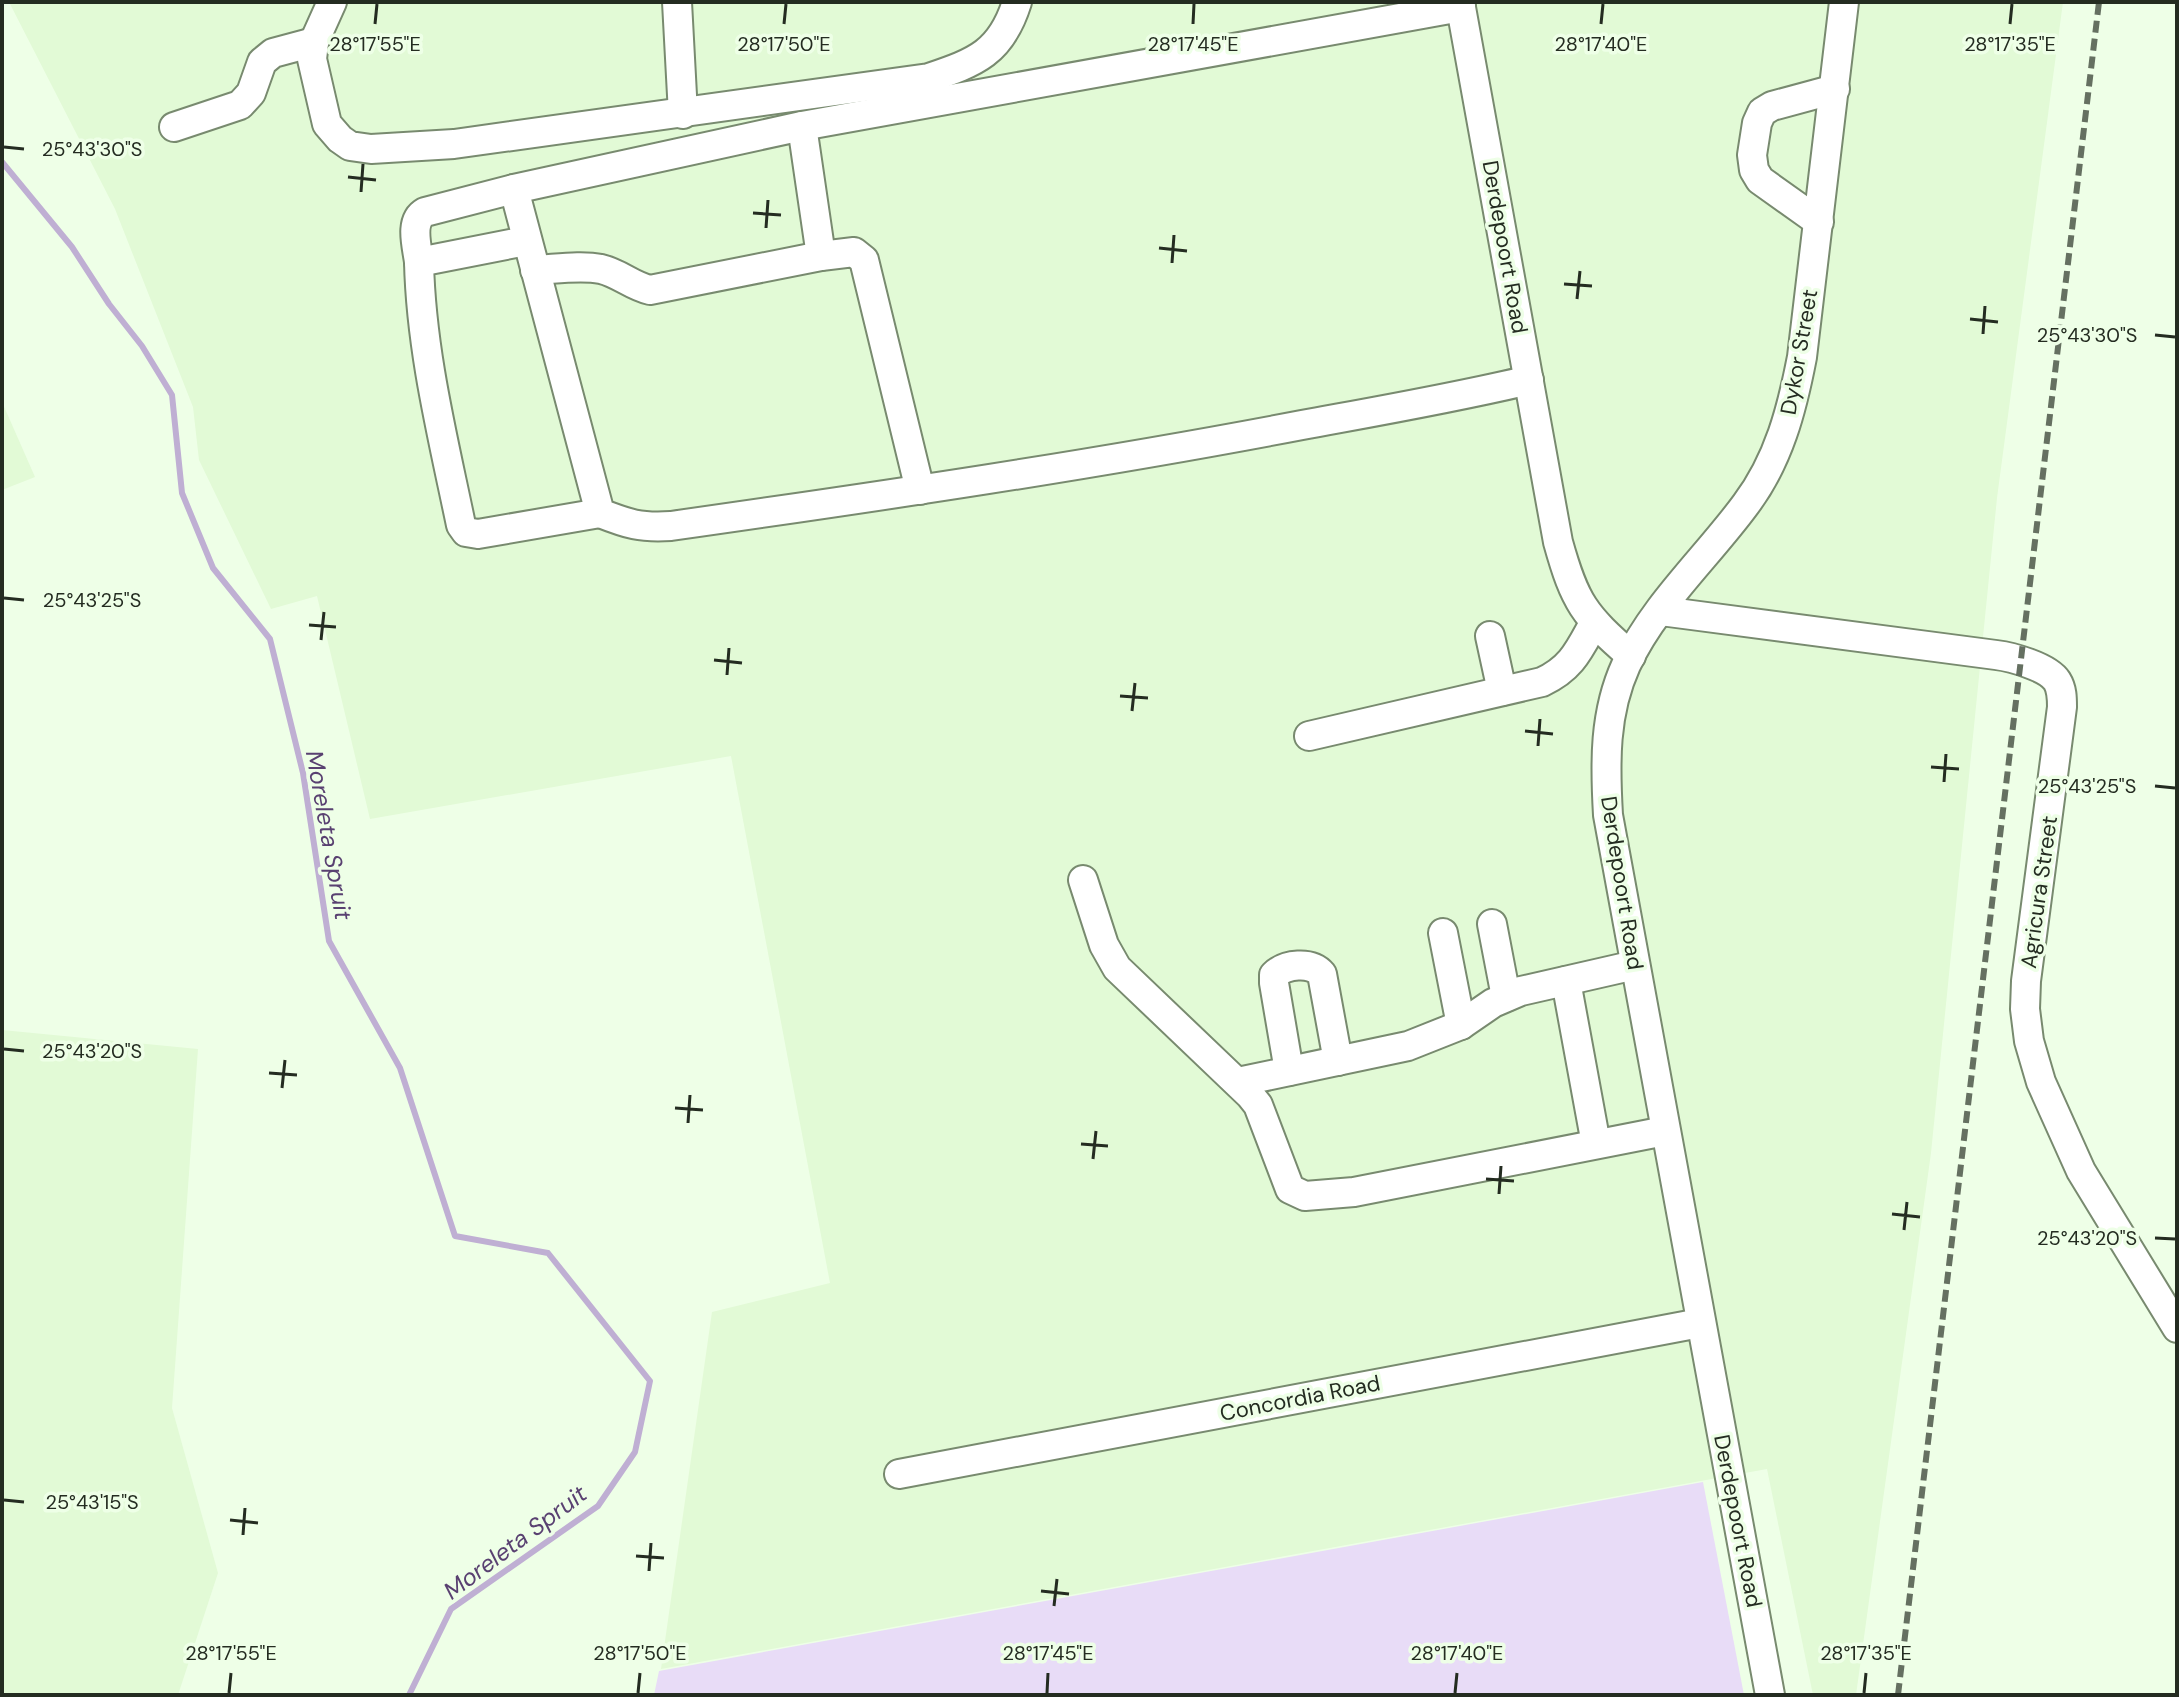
<svg xmlns="http://www.w3.org/2000/svg" width="2179" height="1697" font-family="'DM Sans',sans-serif">
<style>
.built{fill:#e2fad6}
.green{fill:#e8dcf7}
.lines{fill:none;stroke-linecap:round;stroke-linejoin:round}
.stream{stroke:#bfafd3;stroke-width:6}
.minor-casing{stroke:#788a6f;stroke-width:32}
.minor{stroke:#fff;stroke-width:28}
.rail{stroke:#657061;stroke-width:6;stroke-dasharray:12 6;stroke-linecap:butt}
.ticks{fill:none;stroke:#242c21;stroke-width:3}
.labels{text-anchor:middle;dominant-baseline:central;stroke-width:7;stroke-linejoin:round;paint-order:stroke}
.street-label{font-size:22px;fill:#242c21;stroke:#eeffe7}
.water-label{font-size:24px;font-style:italic;fill:#594171;stroke:#eeffe7}
.ticks-label{font-size:20px;text-anchor:middle;fill:#242c21;stroke:#eeffe7;stroke-width:7;stroke-linejoin:round;paint-order:stroke}
</style>
<rect width="100%" height="100%" fill="#eeffe7"/>
<g class="built">
<path d="M 9,2 L 2063,2 L 1997,498 L 1931,1153 L 1856,1695 L 1813,1695 L 1767,1469 L 661,1669 L 712,1312 L 830,1283 L 731,756 L 370,819 L 317,596 L 271,609 L 199,460 L 193,407 L 115,209 Z"/>
<path d="M 2,402 L 35,477 L 2,490 Z"/>
<path d="M 2,1030 L 198,1049 L 172,1408 L 218,1573 L 178,1695 L 2,1695 Z"/>
</g>
<path class="green" d="M 1703,1482 L 1744,1695 L 654,1695 L 659,1671 Z"/>
<g class="lines">
<path class="stream" d="M 2,162 L 72,247 L 109,304 L 142,346 L 172,395 L 182,493 L 213,568 L 270,639 L 303,773 L 329,941 L 400,1068 L 455,1236 L 548,1253 L 650,1381 L 635,1452 L 598,1506 L 451,1609 L 409,1695"/>
<defs>
<g id="minor">
<path d="M 332,2 L 314,42 L 312,59 L 327,124 L 340,139 L 350,146 L 371,149 L 454,144 L 929,78 C 976,62 1001,53 1017,2"/>
<path d="M 677,2 L 683,114"/>
<path d="M 1460,2 L 1558,542 C 1575,603 1584,615 1631,656"/>
<path d="M 1461,7 L 802,126 L 514,189 L 600,513 C 628,524 640,528 671,526 C 882,496 1093,465 1302,425 C 1378,411 1454,398 1529,380"/>
<path d="M 802,126 L 821,256"/>
<path d="M 174,127 L 240,105 L 251,93 L 262,62 L 273,53 L 314,42"/>
<path d="M 1819,222 L 1760,180 L 1754,170 L 1752,155 L 1757,123 L 1762,112 L 1772,106 L 1835,89"/>
<path d="M 526,241 L 419,262 C 421,351 443,438 461,525 L 466,532 L 478,534 L 600,513"/>
<path d="M 419,262 C 417,246 409,221 425,212 L 514,189"/>
<path d="M 535,270 C 556,269 581,265 601,269 C 619,273 632,286 650,290 L 821,256 L 854,252 L 864,260 L 920,490"/>
<path d="M 1661,611 L 1996,655 C 2012,657 2048,667 2057,681 C 2062,689 2062,698 2062,707 L 2026,981 L 2025,1009 L 2029,1041 L 2041,1082 L 2081,1171 L 2177,1328"/>
<path d="M 1490,636 L 1502,691"/>
<path d="M 1309,736 L 1542,682 C 1572,668 1579,650 1594,623"/>
<path d="M 1083,880 L 1104,945 L 1117,968 L 1250,1095 L 1258,1105 L 1290,1189 L 1305,1196 L 1354,1192 L 1665,1131"/>
<path d="M 1492,924 L 1506,997"/>
<path d="M 1443,933 L 1461,1025"/>
<path d="M 1566,981 L 1596,1144"/>
<path d="M 1289,1071 L 1274,983 L 1274,975 C 1285,964 1311,961 1322,974 L 1338,1061"/>
<path d="M 1238,1082 L 1408,1046 L 1461,1025 L 1493,1003 L 1521,991 L 1635,965"/>
<path d="M 899,1474 L 1700,1323"/>
<path d="M 1770,1695 L 1608,815 C 1605,763 1604,713 1626,665 C 1653,606 1708,556 1746,504 C 1779,460 1792,409 1802,357 L 1844,2"/>
</g>
</defs>
<use href="#minor" class="minor-casing"/>
<use href="#minor" class="minor"/>
<path class="rail" d="M 1898,1695 L 2099,2"/>
</g>
<path class="ticks" d="M 375,24 L 377,4M 784,24 L 786,4M 1193,24 L 1194,4M 1601,24 L 1603,4M 2010,24 L 2012,4M 4,147 L 24,149M 348,177 L 376,180M 361,192 L 363,164M 753,213 L 781,215M 766,228 L 768,200M 1159,248 L 1187,251M 1172,263 L 1174,235M 1564,284 L 1592,286M 1577,299 L 1580,271M 1970,319 L 1998,322M 1983,334 L 1985,306M 2155,335 L 2175,337M 4,598 L 24,600M 309,625 L 336,627M 321,640 L 324,612M 714,660 L 742,663M 727,675 L 729,648M 1120,696 L 1148,698M 1132,711 L 1135,683M 1525,731 L 1553,734M 1538,746 L 1540,719M 1931,767 L 1959,769M 1944,782 L 1946,754M 2155,786 L 2175,788M 4,1049 L 24,1051M 269,1073 L 297,1075M 282,1088 L 285,1060M 675,1108 L 703,1110M 688,1123 L 690,1095M 1081,1144 L 1108,1146M 1093,1159 L 1096,1131M 1486,1179 L 1514,1181M 1499,1194 L 1501,1166M 1892,1214 L 1920,1217M 1904,1230 L 1907,1202M 2155,1238 L 2175,1239M 4,1500 L 24,1502M 230,1520 L 258,1523M 243,1535 L 245,1508M 636,1556 L 664,1558M 649,1571 L 651,1543M 1041,1591 L 1069,1594M 1054,1606 L 1057,1579M 229,1693 L 231,1673M 638,1693 L 640,1673M 1047,1693 L 1048,1673M 1455,1693 L 1457,1673M 1864,1693 L 1866,1673"/>
<g class="labels">
<g class="street-label">
<text transform="translate(1505 247) rotate(80)">Derdepoort Road</text>
<text transform="translate(1799 352) rotate(-80)">Dykor Street</text>
<text transform="translate(1622 883) rotate(81)">Derdepoort Road</text>
<text transform="translate(2039 892) rotate(-82)">Agricura Street</text>
<text transform="translate(1300 1398) rotate(-11)">Concordia Road</text>
<text transform="translate(1738 1521) rotate(79)">Derdepoort Road</text>
</g>
<g class="water-label">
<text transform="translate(329 835) rotate(80)">Moreleta Spruit</text>
<text transform="translate(515 1542) rotate(-37)">Moreleta Spruit</text>
</g>
</g>
<g class="ticks-label">
<text x="375" y="51">28°17'55"E</text>
<text x="784" y="51">28°17'50"E</text>
<text x="1193" y="51">28°17'45"E</text>
<text x="1601" y="51">28°17'40"E</text>
<text x="2010" y="51">28°17'35"E</text>
<text x="92" y="156">25°43'30"S</text>
<text x="2087" y="342">25°43'30"S</text>
<text x="92" y="607">25°43'25"S</text>
<text x="2087" y="793">25°43'25"S</text>
<text x="92" y="1058">25°43'20"S</text>
<text x="2087" y="1245">25°43'20"S</text>
<text x="92" y="1509">25°43'15"S</text>
<text x="231" y="1660">28°17'55"E</text>
<text x="640" y="1660">28°17'50"E</text>
<text x="1048" y="1660">28°17'45"E</text>
<text x="1457" y="1660">28°17'40"E</text>
<text x="1866" y="1660">28°17'35"E</text>
</g>
<rect width="2179" height="1697" fill="none" stroke="#242c21" stroke-width="8"/>
</svg>
